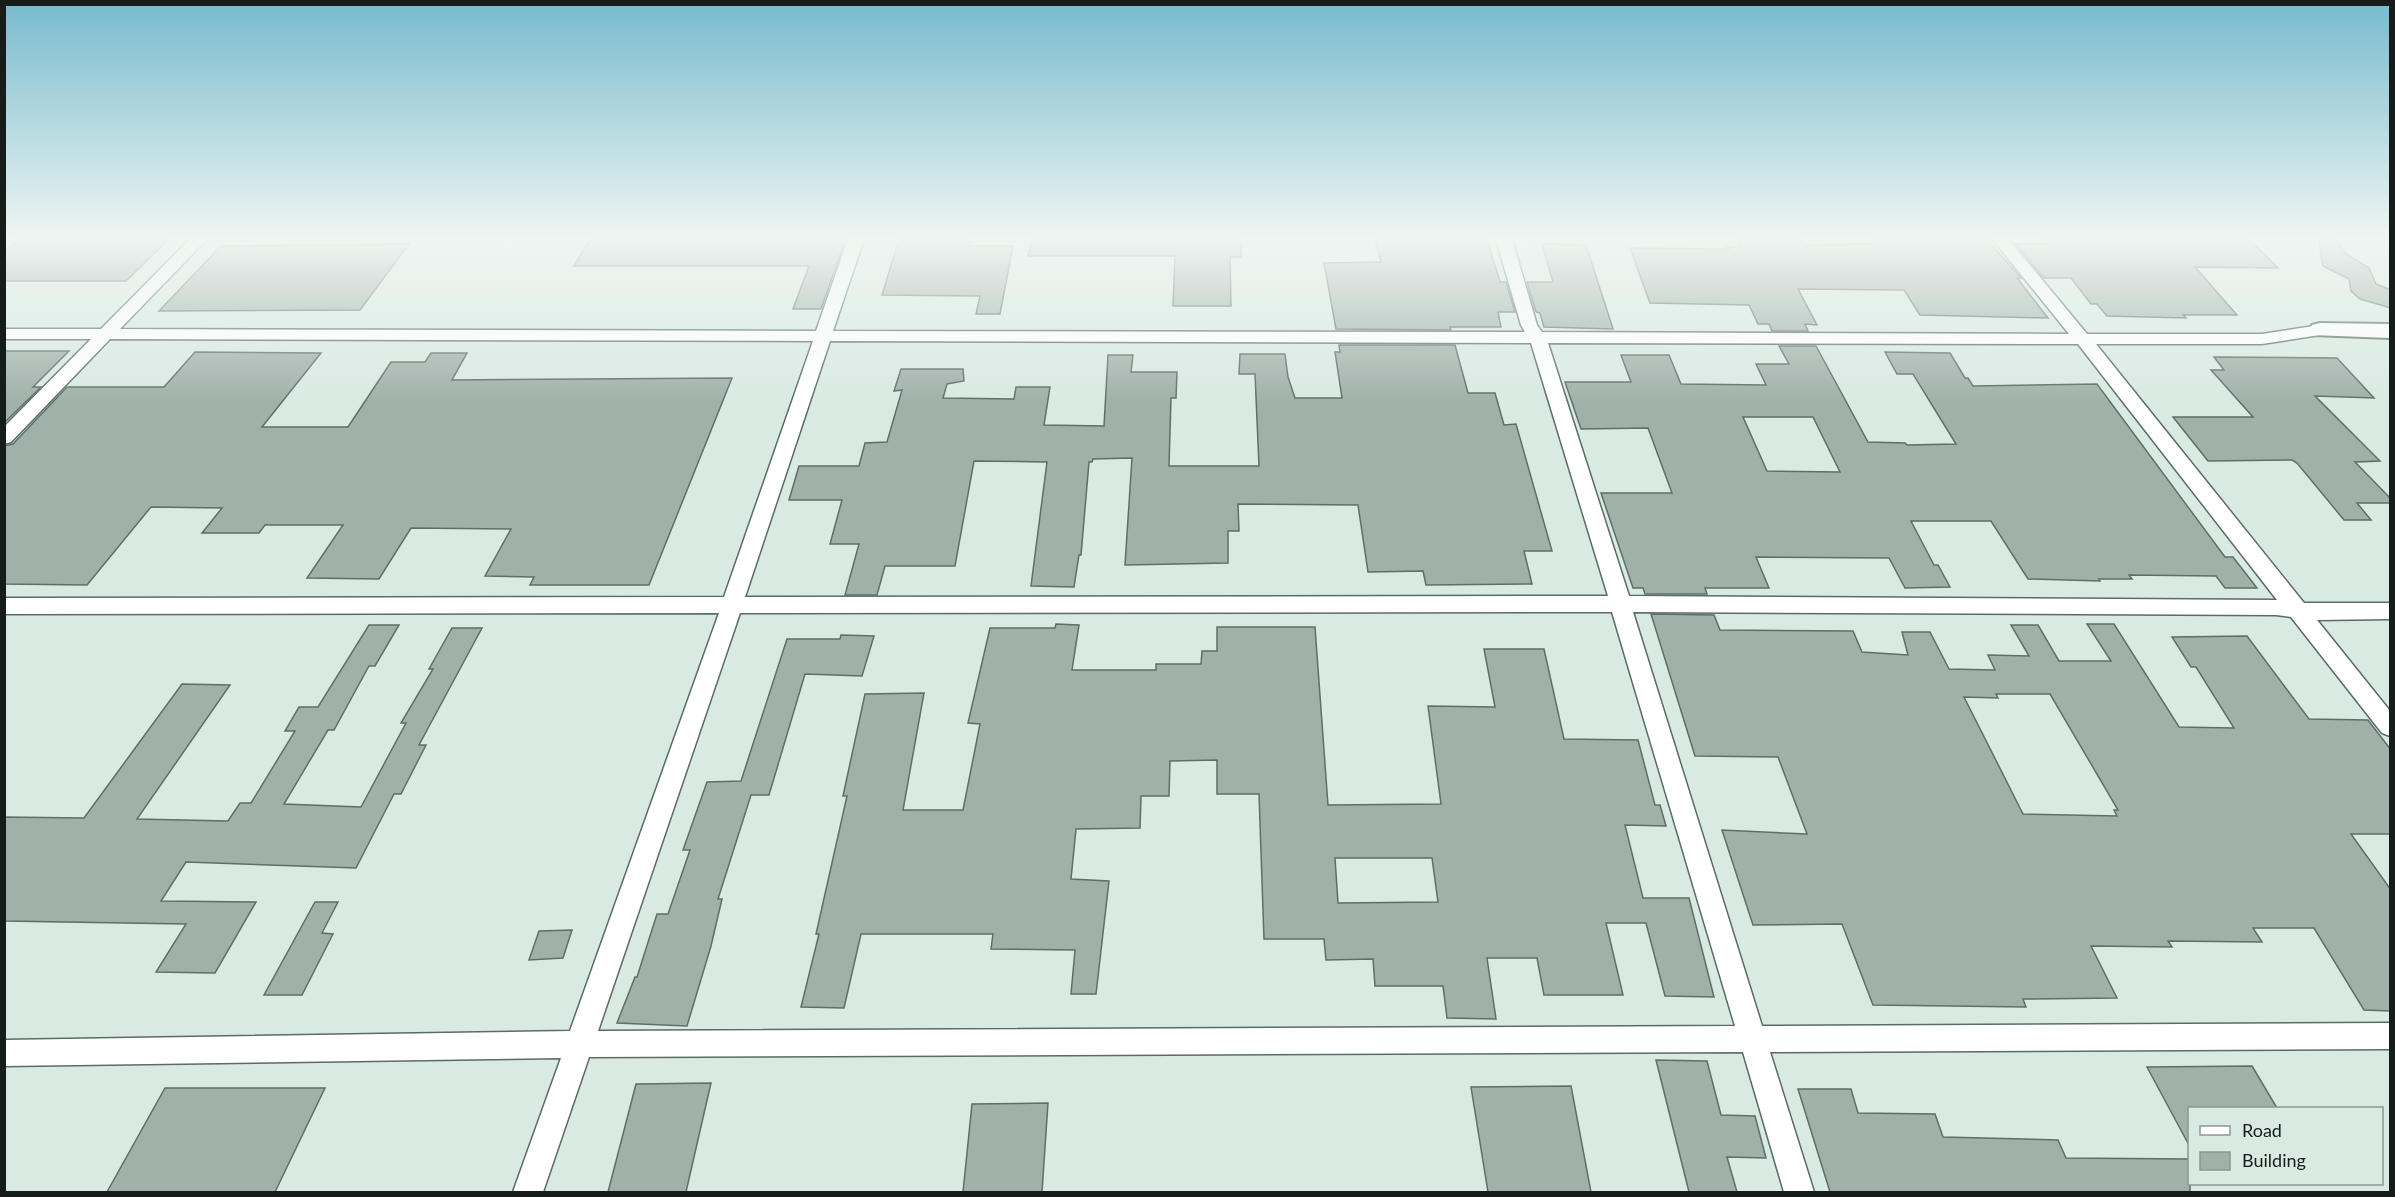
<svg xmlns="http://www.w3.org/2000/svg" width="2395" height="1197" font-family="Lato,sans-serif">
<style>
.building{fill:#a0b1aa;stroke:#5f6e68;stroke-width:1.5;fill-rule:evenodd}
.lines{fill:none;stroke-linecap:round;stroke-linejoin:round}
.street-casing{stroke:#5b6b65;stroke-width:3}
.secondary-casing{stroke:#5b6b65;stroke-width:4}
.street{fill:#fff;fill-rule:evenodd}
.secondary{fill:#fff;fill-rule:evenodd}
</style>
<rect width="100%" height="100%" fill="#d9eae3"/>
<g class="building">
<path d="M 24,236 L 172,236 L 126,281 L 4,281 L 4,252 Z"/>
<path d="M 592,236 L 818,236 L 817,238 L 846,238 L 821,309 L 793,309 L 809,266 L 574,266 Z"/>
<path d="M 900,236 L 971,236 L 969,246 L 1013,246 L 1000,314 L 976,314 L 980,296 L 882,295 Z"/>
<path d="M 1032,236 L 1242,236 L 1241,257 L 1230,257 L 1231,306 L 1173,306 L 1175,256 L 1028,256 Z"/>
<path d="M 1374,236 L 1486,236 L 1500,282 L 1506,282 L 1515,312 L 1498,312 L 1501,327 L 1450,327 L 1451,330 L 1336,329 L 1324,263 L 1381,262 Z"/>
<path d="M 1734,236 L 1798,236 L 1804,245 L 1875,244 L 1870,236 L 1984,236 L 2021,278 L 2017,278 L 2048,318 L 1920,315 L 1904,290 L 1798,289 L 1817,325 L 1805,324 L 1808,331 L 1772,331 L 1769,324 L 1758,324 L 1749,305 L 1650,303 L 1630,248 L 1729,249 L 1727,247 L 1740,247 Z"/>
<path d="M 2041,236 L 2246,236 L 2278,268 L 2195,267 L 2237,315 L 2183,315 L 2186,318 L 2107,316 L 2097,304 L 2091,304 L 2071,278 L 2044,278 L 2016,244 L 2048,244 Z"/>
<path d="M 2318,236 L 2334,236 L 2346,254 L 2369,268 L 2376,284 L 2391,290 L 2391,308 L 2360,299 L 2351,291 L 2349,279 L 2323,266 Z"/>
<path d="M 409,244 L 360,310 L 159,311 L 221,246 Z"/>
<path d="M 1542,244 L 1586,245 L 1613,329 L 1544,327 L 1540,313 L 1536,312 L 1527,282 L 1553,282 Z"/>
<path d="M 1339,345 L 1455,345 L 1468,393 L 1495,393 L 1504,425 L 1516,424 L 1552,551 L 1524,551 L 1532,584 L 1426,585 L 1423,571 L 1368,572 L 1358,505 L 1238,504 L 1239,531 L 1228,531 L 1228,563 L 1125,565 L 1132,458 L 1093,459 L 1092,462 L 1089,462 L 1081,555 L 1079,555 L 1074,587 L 1031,586 L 1047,462 L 974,461 L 955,566 L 885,566 L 877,595 L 845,595 L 859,544 L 830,544 L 842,500 L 789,500 L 799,466 L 859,466 L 865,443 L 887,442 L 902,390 L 894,391 L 901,369 L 963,369 L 964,381 L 947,384 L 943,398 L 1014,399 L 1016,387 L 1050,387 L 1044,425 L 1104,426 L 1108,355 L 1133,355 L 1131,372 L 1177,372 L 1176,398 L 1171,398 L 1169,466 L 1259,466 L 1255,374 L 1239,374 L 1240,354 L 1285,354 L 1288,377 L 1295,398 L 1342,398 L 1335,352 L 1340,352 Z"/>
<path d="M 1779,346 L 1816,346 L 1868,442 L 1905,443 L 1907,445 L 1956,444 L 1913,374 L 1897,374 L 1885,352 L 1950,353 L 1965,378 L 1968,378 L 1973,386 L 2097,384 L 2225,557 L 2233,557 L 2257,588 L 2225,588 L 2216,576 L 2129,575 L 2132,579 L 2099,579 L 2100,581 L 2028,579 L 1991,521 L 1911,521 L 1934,565 L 1938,565 L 1950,587 L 1905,588 L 1889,558 L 1756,557 L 1769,588 L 1705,588 L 1707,594 L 1645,594 L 1643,588 L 1633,588 L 1601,493 L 1672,493 L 1648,428 L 1581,429 L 1565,382 L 1631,382 L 1621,355 L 1669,355 L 1681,384 L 1766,385 L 1756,364 L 1789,364 ZM 1743,417 L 1813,417 L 1840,472 L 1767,471 Z"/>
<path d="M 4,351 L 69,351 L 33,387 L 41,387 L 4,423 Z"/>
<path d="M 195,352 L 321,353 L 262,427 L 348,427 L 391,362 L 425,362 L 431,353 L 467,353 L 452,380 L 732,378 L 649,585 L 530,585 L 534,577 L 485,576 L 511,529 L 411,528 L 379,579 L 307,578 L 343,525 L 265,525 L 259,533 L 202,533 L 222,508 L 151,507 L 87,585 L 4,584 L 4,446 L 13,444 L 67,387 L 164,387 Z"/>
<path d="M 2214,357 L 2337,358 L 2374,398 L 2315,396 L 2380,461 L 2355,462 L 2391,499 L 2391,503 L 2357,503 L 2371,520 L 2344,520 L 2297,463 L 2292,460 L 2208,461 L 2173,417 L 2253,417 L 2211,370 L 2224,370 Z"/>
<path d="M 1651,614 L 1714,615 L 1720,630 L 1853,631 L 1862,652 L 1908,655 L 1902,632 L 1930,632 L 1949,669 L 1995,670 L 1988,655 L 2029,656 L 2011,625 L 2038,625 L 2059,661 L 2111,661 L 2087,624 L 2114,624 L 2179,727 L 2234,728 L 2196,667 L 2191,667 L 2172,637 L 2247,636 L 2309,719 L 2368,720 L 2391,750 L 2391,834 L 2351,834 L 2391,890 L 2391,1011 L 2364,1010 L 2314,928 L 2253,928 L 2262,942 L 2168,941 L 2172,947 L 2091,946 L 2117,998 L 2023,999 L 2026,1007 L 1873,1005 L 1842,924 L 1753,925 L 1722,830 L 1807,834 L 1778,757 L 1695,756 ZM 1996,694 L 2050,694 L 2118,810 L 2114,810 L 2117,816 L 2023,814 L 1964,697 L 1998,698 Z"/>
<path d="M 1056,624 L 1079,625 L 1072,670 L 1156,670 L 1156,664 L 1201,664 L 1202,651 L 1217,651 L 1217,627 L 1315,627 L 1328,805 L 1441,804 L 1428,706 L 1495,707 L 1484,649 L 1544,649 L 1564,739 L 1638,740 L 1655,805 L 1660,805 L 1666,826 L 1625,825 L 1643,898 L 1689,898 L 1714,997 L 1665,996 L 1646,923 L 1606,923 L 1623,995 L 1544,995 L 1537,958 L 1487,958 L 1496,1019 L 1447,1018 L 1443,986 L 1375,986 L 1373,959 L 1326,960 L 1324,939 L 1264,939 L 1259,794 L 1217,794 L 1217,760 L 1170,761 L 1169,796 L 1141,796 L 1140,828 L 1076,829 L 1071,879 L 1109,881 L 1096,994 L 1071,994 L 1075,950 L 991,949 L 993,934 L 861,934 L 844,1008 L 801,1007 L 819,934 L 816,934 L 847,796 L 843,796 L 865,694 L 924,693 L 903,810 L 963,810 L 980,724 L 968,723 L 990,628 L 1055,628 ZM 1335,858 L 1432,858 L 1438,902 L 1338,903 Z"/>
<path d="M 369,625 L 399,625 L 375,666 L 369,666 L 334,730 L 328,730 L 284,804 L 361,807 L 406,723 L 401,723 L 433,669 L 429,669 L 452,628 L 482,628 L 419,745 L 426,745 L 401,794 L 394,794 L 356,868 L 186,862 L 161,901 L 256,902 L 215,973 L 156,972 L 186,924 L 4,921 L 4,817 L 84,818 L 182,684 L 230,685 L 137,819 L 228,821 L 240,803 L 251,803 L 295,731 L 285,731 L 299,707 L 318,707 Z"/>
<path d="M 841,635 L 874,636 L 862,676 L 805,674 L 769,795 L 751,795 L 718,899 L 722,899 L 711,946 L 687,1026 L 617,1023 L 635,977 L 637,977 L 657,914 L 668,914 L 690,850 L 683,850 L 707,782 L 741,781 L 787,639 L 840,639 Z"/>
<path d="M 315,902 L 338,902 L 322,933 L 333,934 L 302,995 L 264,995 Z"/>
<path d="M 572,930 L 563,958 L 529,960 L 539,931 Z"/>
<path d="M 1656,1060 L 1707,1061 L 1721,1115 L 1755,1116 L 1766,1158 L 1727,1157 L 1737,1192 L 1689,1192 Z"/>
<path d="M 2252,1066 L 2277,1108 L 2190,1108 L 2190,1147 L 2147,1067 Z"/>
<path d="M 711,1083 L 686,1192 L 608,1192 L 636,1084 Z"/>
<path d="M 1571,1086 L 1591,1192 L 1488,1192 L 1471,1087 Z"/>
<path d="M 165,1088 L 325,1088 L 275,1192 L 107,1192 Z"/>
<path d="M 1798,1089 L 1851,1089 L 1858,1113 L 1935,1114 L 1943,1137 L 2058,1140 L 2066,1158 L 2190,1159 L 2190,1192 L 1830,1192 Z"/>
<path d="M 1048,1103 L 1042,1192 L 963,1192 L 972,1104 Z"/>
</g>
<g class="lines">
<defs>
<path id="street" d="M 193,236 L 210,236 L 120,329 L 816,331 L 849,236 L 865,236 L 833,331 L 1525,332 L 1521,325 L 1495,236 L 1511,236 L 1537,325 L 1542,332 L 2069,334 L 1990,236 L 2006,236 L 2087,334 L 2262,334 L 2320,325 L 2326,326 L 2328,330 L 2326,334 L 2262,344 L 2096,344 L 2304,603 L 2390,603 L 2390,619 L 2317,620 L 2390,711 L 2390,736 L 2382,733 L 2291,617 L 2276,615 L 1633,612 L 1762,1026 L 2390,1023 L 2390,1049 L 1770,1052 L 1814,1192 L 1784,1192 L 1743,1052 L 589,1057 L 543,1192 L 513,1192 L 561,1058 L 4,1066 L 4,1040 L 570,1031 L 719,613 L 4,614 L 4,598 L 724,597 L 813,341 L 110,339 L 11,442 L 4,444 L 4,427 L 91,339 L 4,339 L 4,329 L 101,329 ZM 830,341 L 1531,343 L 1608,596 L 745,597 ZM 1548,343 L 2078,344 L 2277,600 L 1629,596 ZM 1612,612 L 1735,1026 L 598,1031 L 740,613 Z"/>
<path id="secondary" d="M 2320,323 L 2390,324 L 2390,338 L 2312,335 L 2309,330 L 2312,325 Z"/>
</defs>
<use href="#street" class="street-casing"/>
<use href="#secondary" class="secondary-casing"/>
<use href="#street" class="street"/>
<use href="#secondary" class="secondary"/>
</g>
<linearGradient id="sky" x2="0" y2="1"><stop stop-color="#77bace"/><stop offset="0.59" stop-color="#eef6f2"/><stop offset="1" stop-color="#eef6f2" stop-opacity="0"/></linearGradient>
<rect width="2395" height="403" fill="url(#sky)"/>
<rect width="2395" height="1197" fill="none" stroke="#161c1a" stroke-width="12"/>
<rect x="2188" y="1107" width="195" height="78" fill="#d9eae3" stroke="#8b9893" stroke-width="1.5"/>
<rect x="2200" y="1126" width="30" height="9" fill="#ffffff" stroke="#8b9893" stroke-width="1.5"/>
<text x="2242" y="1137" font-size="18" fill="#161c1a">Road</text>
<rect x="2200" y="1152" width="30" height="18" fill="#a0b1aa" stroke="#8b9893" stroke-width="1.5"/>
<text x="2242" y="1167" font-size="18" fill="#161c1a">Building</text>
</svg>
